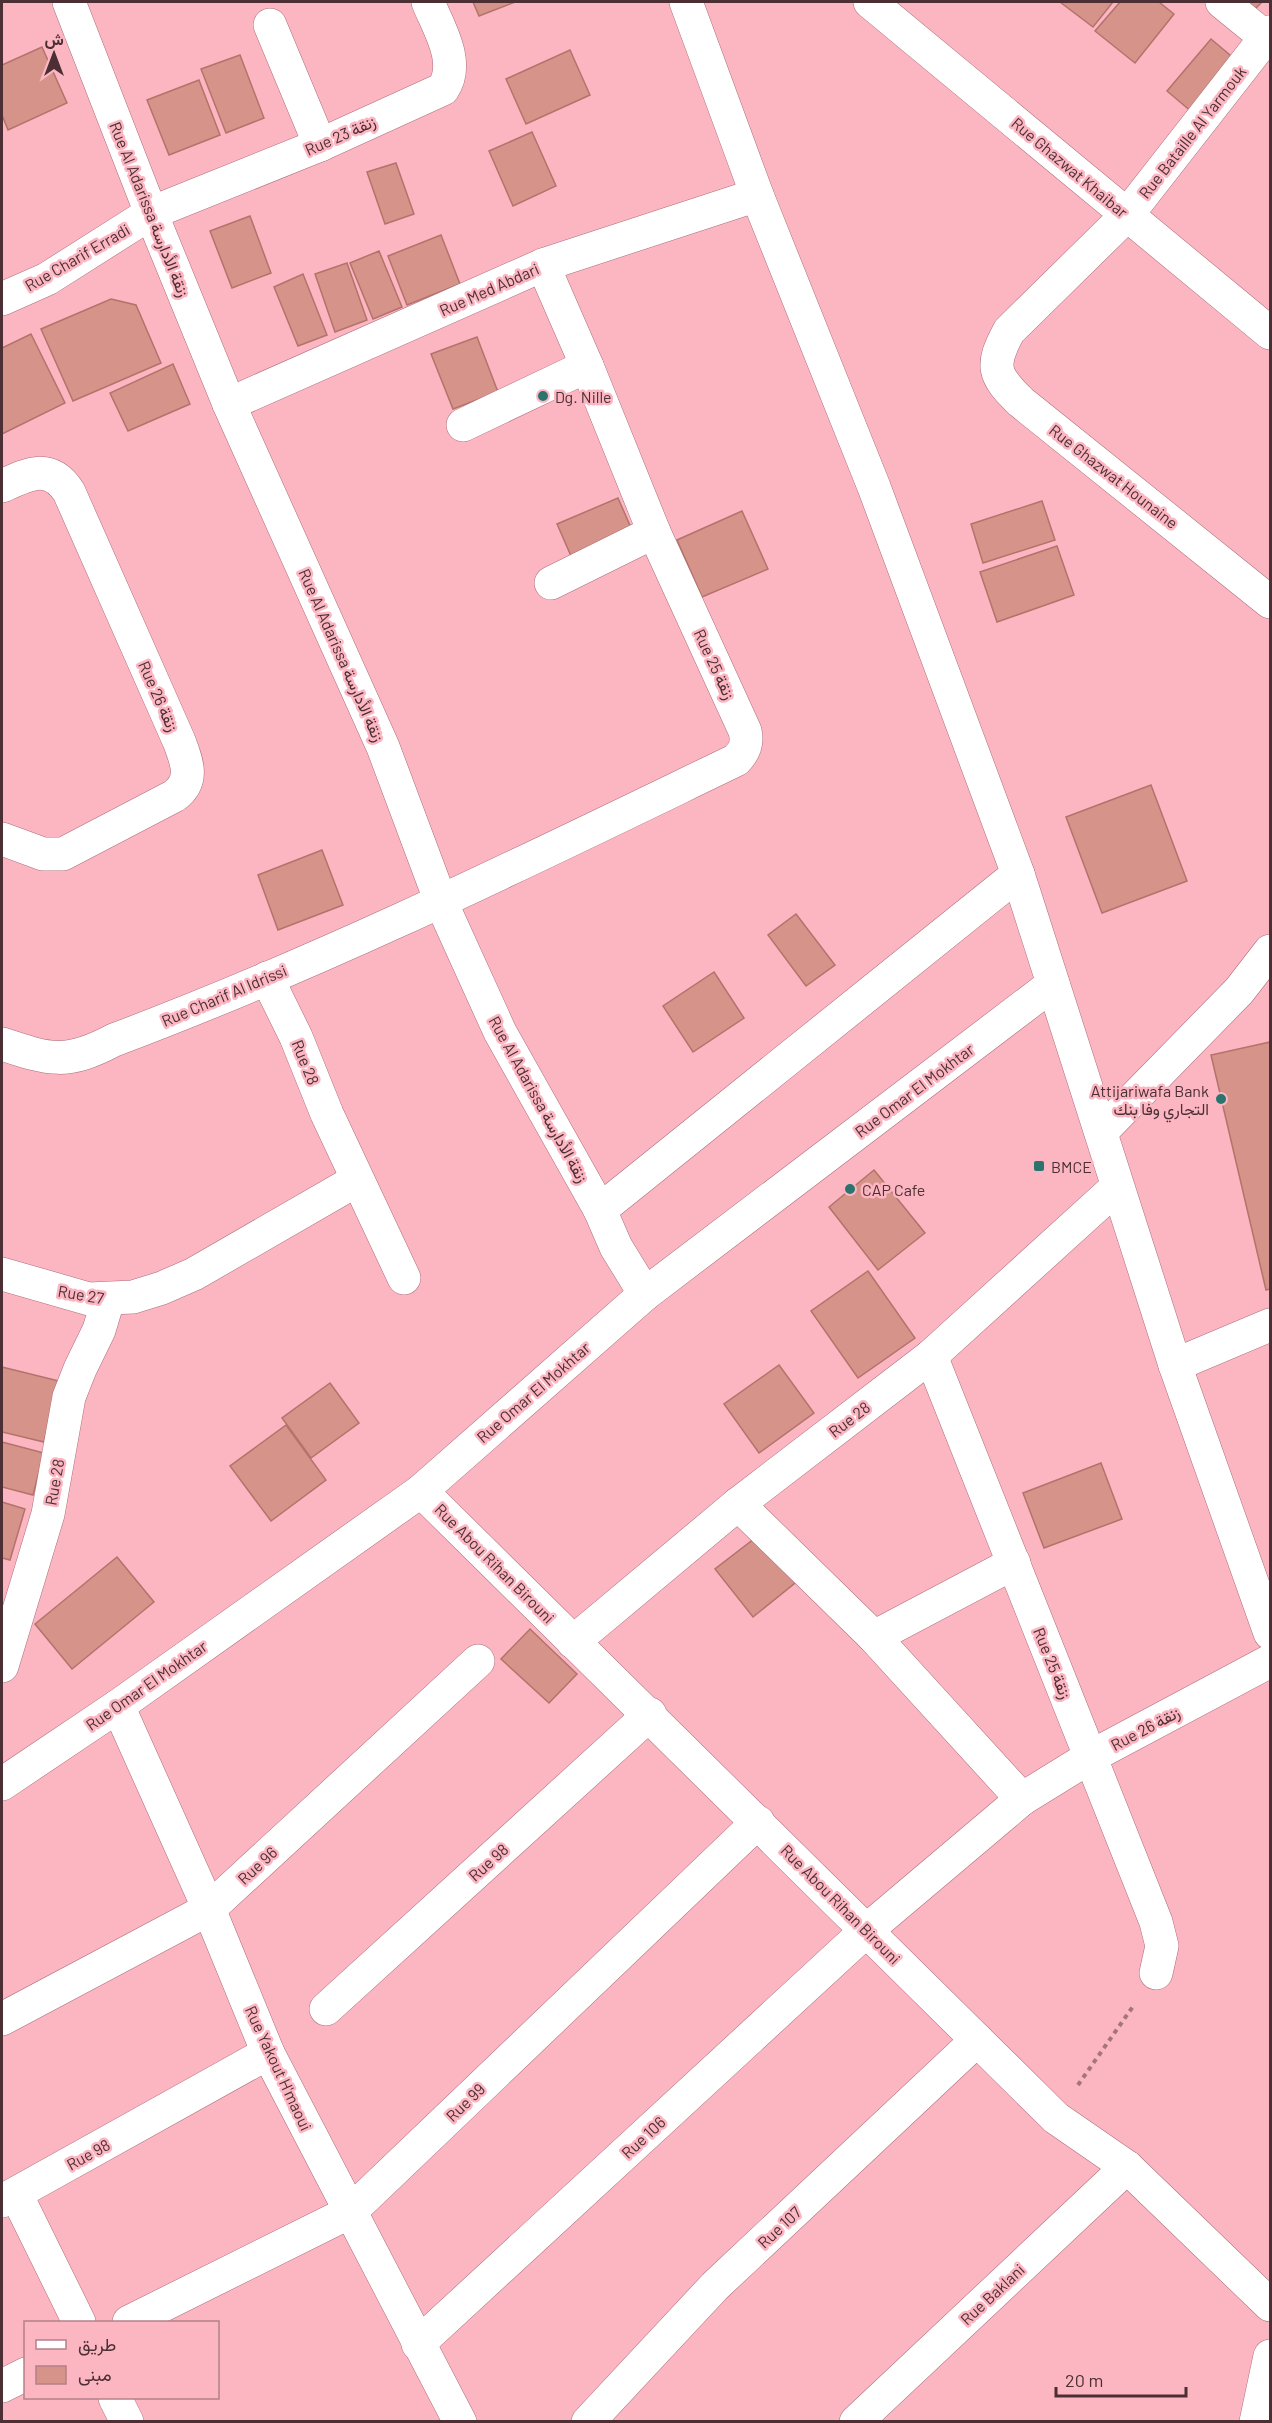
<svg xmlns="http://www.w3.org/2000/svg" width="1272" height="2423" font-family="Barlow,Vazirmatn,sans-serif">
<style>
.building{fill:#d59389;stroke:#b3736a;stroke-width:1.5}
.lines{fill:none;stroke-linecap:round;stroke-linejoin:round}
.minor-casing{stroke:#ad6e79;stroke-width:34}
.major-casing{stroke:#ad6e79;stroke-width:34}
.path{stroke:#a5747c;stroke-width:4;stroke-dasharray:4.5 4.5;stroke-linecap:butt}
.minor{stroke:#fff;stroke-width:33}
.major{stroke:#fff;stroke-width:33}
.poi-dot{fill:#2b746e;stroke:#fcb6c2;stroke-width:2}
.labels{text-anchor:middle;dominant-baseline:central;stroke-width:5;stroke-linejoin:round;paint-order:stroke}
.street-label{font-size:16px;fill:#4b2f34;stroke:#fcb6c2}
.poi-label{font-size:16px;fill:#4b2f34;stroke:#fcb6c2;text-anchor:start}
</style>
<rect width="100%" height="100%" fill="#fcb6c2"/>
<g class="building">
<path d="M 473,2 L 515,2 L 479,16 Z"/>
<path d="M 1060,2 L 1113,2 L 1093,27 Z"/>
<path d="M 1120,2 L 1159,2 L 1174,14 L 1135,63 L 1095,31 Z"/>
<path d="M 1244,2 L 1262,2 L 1254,10 Z"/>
<path d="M 1211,39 L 1236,60 L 1193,113 L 1167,91 Z"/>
<path d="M 42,47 L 67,103 L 8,130 L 2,115 L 2,65 Z"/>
<path d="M 570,50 L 590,95 L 526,124 L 506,79 Z"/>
<path d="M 240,55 L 264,118 L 226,133 L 201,69 Z"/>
<path d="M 199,80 L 220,135 L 169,155 L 147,100 Z"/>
<path d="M 532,132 L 556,186 L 513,206 L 489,151 Z"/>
<path d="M 396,163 L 414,214 L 385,224 L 367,172 Z"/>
<path d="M 250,216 L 271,273 L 232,288 L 210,231 Z"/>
<path d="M 441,235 L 460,284 L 407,305 L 388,256 Z"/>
<path d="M 379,251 L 402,307 L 373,319 L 350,263 Z"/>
<path d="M 347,263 L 367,320 L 335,332 L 315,274 Z"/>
<path d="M 303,274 L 327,335 L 298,346 L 274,287 Z"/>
<path d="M 111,299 L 136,305 L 161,363 L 73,401 L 41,329 Z"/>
<path d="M 31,334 L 65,403 L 2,434 L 2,348 Z"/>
<path d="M 477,337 L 498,392 L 453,409 L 431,354 Z"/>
<path d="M 173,364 L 190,404 L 128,431 L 110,393 Z"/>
<path d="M 618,498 L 632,530 L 571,556 L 557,524 Z"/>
<path d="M 1042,501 L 1055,540 L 983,563 L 971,524 Z"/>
<path d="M 742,511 L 768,569 L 702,597 L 677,540 Z"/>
<path d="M 1057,546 L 1074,595 L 997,622 L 980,572 Z"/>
<path d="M 1151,785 L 1187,881 L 1102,913 L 1066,817 Z"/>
<path d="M 322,850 L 343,905 L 278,930 L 258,875 Z"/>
<path d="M 796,914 L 835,965 L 806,986 L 768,935 Z"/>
<path d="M 714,972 L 744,1018 L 693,1052 L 663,1006 Z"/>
<path d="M 1270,1042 L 1270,1289 L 1266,1290 L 1211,1055 Z"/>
<path d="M 874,1170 L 925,1233 L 878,1270 L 829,1207 Z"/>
<path d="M 868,1271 L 915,1338 L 858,1378 L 811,1311 Z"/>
<path d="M 779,1365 L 814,1413 L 759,1453 L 724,1404 Z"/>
<path d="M 2,1367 L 59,1381 L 44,1442 L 2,1432 Z"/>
<path d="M 330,1383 L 359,1423 L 311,1458 L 282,1418 Z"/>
<path d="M 286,1425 L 326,1480 L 271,1521 L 230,1466 Z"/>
<path d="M 2,1442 L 44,1453 L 33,1495 L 2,1487 Z"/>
<path d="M 1101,1463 L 1122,1519 L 1044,1548 L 1023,1493 Z"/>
<path d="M 2,1502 L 25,1509 L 10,1560 L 2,1558 Z"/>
<path d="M 759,1535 L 795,1583 L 753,1617 L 715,1569 Z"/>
<path d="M 117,1557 L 154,1602 L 72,1669 L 35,1624 Z"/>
<path d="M 530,1629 L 577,1674 L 549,1703 L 501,1659 Z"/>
</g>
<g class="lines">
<defs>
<g id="minor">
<path d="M 69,2 L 151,213 L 229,404 L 383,747 L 441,902 L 500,1032 L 600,1210 L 616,1247 L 645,1294"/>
<path d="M 870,2 L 1270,333"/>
<path d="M 1222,2 L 1270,41"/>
<path d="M 270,25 L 320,145"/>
<path d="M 1270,32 L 1127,215 L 1009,331 C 990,366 993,375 1021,402 L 1270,602"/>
<path d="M 2,299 L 47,279 L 151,213 L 320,145 L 443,89 C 461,62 438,27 428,2"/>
<path d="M 229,404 L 543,265 L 757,195"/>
<path d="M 463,425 L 587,366"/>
<path d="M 2,486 C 28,474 50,462 69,492 L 179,741 C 187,762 195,781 174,796 L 63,854 L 43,854 L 2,839"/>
<path d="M 551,583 L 654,532"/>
<path d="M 267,978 L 296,1037 L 327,1114 L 404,1278"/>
<path d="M 2,1044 C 50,1060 67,1065 114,1040 C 327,960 531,859 736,760 C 745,751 748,743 745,731 L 654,532 L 587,366 L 543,265"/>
<path d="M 1101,1132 L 1239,991 L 1270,951"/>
<path d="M 600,1210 L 1018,874"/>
<path d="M 2,1274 L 89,1299 L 133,1297 L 162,1288 L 194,1274 L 357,1180"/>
<path d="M 931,1356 L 1156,1922 L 1162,1946 L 1156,1973"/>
<path d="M 1175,1365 L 1270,1325"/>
<path d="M 421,1491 L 1056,2118 L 1127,2167 L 1270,2305"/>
<path d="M 738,1504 L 874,1637 L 1022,1799"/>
<path d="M 874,1637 L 1014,1563"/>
<path d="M 573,1642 L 738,1504 L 931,1356 L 1117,1187"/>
<path d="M 2,1666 L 48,1514 L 69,1397 L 80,1369 L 99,1330 L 108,1300"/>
<path d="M 118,1706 L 209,1909 L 268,2053 L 460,2422"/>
<path d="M 2,1784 L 118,1706 L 421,1491 L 645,1294 L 1053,984"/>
<path d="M 326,2009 L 650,1714"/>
<path d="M 2,2019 L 209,1909 L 478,1661"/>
<path d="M 16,2194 L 79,2322"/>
<path d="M 2,2201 L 268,2053"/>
<path d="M 129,2322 L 350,2212 L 758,1822"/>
<path d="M 418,2344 L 867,1930 L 1022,1799 L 1090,1757 L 1270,1661"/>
<path d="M 2,2386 L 26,2374"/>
<path d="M 115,2398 L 127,2422"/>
<path d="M 588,2422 L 715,2286 L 977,2040"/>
<path d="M 856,2422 L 1127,2167"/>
<path d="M 1256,2422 L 1270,2356"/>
</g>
<path id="major" d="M 686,2 L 757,195 L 874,487 L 1018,874 L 1175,1365 L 1270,1633"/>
</defs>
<use href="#minor" class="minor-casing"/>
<use href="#major" class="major-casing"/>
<path class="path" d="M 1078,2085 L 1134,2005"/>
<use href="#minor" class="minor"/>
<use href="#major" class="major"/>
</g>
<g class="poi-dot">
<circle cx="543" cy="396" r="6"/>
<circle cx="1221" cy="1099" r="6"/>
<rect x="1033" y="1160" width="12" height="12" rx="3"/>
<circle cx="850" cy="1189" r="6"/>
</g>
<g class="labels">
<g class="street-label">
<text transform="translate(1192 132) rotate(-52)">Rue Bataille Al Yarmouk</text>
<text transform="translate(340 135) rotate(-24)">Rue 23 زنقة</text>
<text transform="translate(1070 167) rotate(40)">Rue Ghazwat Khaibar</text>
<text transform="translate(150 209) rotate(68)">Rue Al Adarissa زنقة الأدارسة</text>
<text transform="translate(77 257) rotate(-30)">Rue Charif Erradi</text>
<text transform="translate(489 289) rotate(-24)">Rue Med Abdari</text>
<text transform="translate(1114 476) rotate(38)">Rue Ghazwat Hounaine</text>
<text transform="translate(342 655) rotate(66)">Rue Al Adarissa زنقة الأدارسة</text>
<text transform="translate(715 664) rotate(65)">Rue 25 زنقة</text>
<text transform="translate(159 696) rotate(66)">Rue 26 زنقة</text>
<text transform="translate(224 995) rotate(-23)">Rue Charif Al Idrissi</text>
<text transform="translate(306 1062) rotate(68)">Rue 28</text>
<text transform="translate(914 1090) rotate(-37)">Rue Omar El Mokhtar</text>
<text transform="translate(539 1099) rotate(61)">Rue Al Adarissa زنقة الأدارسة</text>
<text transform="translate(81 1294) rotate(10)">Rue 27</text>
<text transform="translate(533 1392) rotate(-41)">Rue Omar El Mokhtar</text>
<text transform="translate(849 1419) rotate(-38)">Rue 28</text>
<text transform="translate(54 1482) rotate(-80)">Rue 28</text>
<text transform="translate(495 1563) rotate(45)">Rue Abou Rihan Birouni</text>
<text transform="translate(1053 1663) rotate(68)">Rue 25 زنقة</text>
<text transform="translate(146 1685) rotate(-35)">Rue Omar El Mokhtar</text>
<text transform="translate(1145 1728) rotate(-28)">Rue 26 زنقة</text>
<text transform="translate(488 1862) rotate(-42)">Rue 98</text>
<text transform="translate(257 1865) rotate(-43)">Rue 96</text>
<text transform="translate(841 1904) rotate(45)">Rue Abou Rihan Birouni</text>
<text transform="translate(279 2068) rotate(65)">Rue Yakout H'maoui</text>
<text transform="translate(465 2102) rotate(-44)">Rue 99</text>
<text transform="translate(643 2137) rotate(-43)">Rue 106</text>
<text transform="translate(88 2154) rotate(-29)">Rue 98</text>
<text transform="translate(779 2227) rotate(-43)">Rue 107</text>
<text transform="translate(992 2294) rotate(-43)">Rue Baklani</text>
</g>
<g class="poi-label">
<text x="555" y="396">Dg. Nille</text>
<text x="1209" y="1090" text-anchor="end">Attijariwafa Bank<tspan x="1209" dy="18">التجاري وفا بنك</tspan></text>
<text x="1051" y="1166">BMCE</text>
<text x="862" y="1189">CAP Cafe</text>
</g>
</g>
<rect width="1272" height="2423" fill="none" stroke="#4b2f34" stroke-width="6"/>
<rect x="24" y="2321" width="195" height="78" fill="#fcb6c2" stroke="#b58089" stroke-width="1.5"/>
<rect x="36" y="2340" width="30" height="9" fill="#ffffff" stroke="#b58089" stroke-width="1.5"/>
<text x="78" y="2351" font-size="18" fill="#4b2f34">طريق</text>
<rect x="36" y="2366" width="30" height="18" fill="#d59389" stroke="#b58089" stroke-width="1.5"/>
<text x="78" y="2381" font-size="18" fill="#4b2f34">مبنى</text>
<g transform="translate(54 54)" stroke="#fcb6c2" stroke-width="4.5" paint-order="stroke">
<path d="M0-4.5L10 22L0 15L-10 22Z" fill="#4b2f34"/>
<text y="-9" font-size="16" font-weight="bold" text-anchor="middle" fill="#4b2f34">ش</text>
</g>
<path d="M1056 2387v9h130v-9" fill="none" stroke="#4b2f34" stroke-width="3"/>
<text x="1065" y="2387" font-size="18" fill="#4b2f34" stroke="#fcb6c2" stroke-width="4.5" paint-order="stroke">20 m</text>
</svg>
